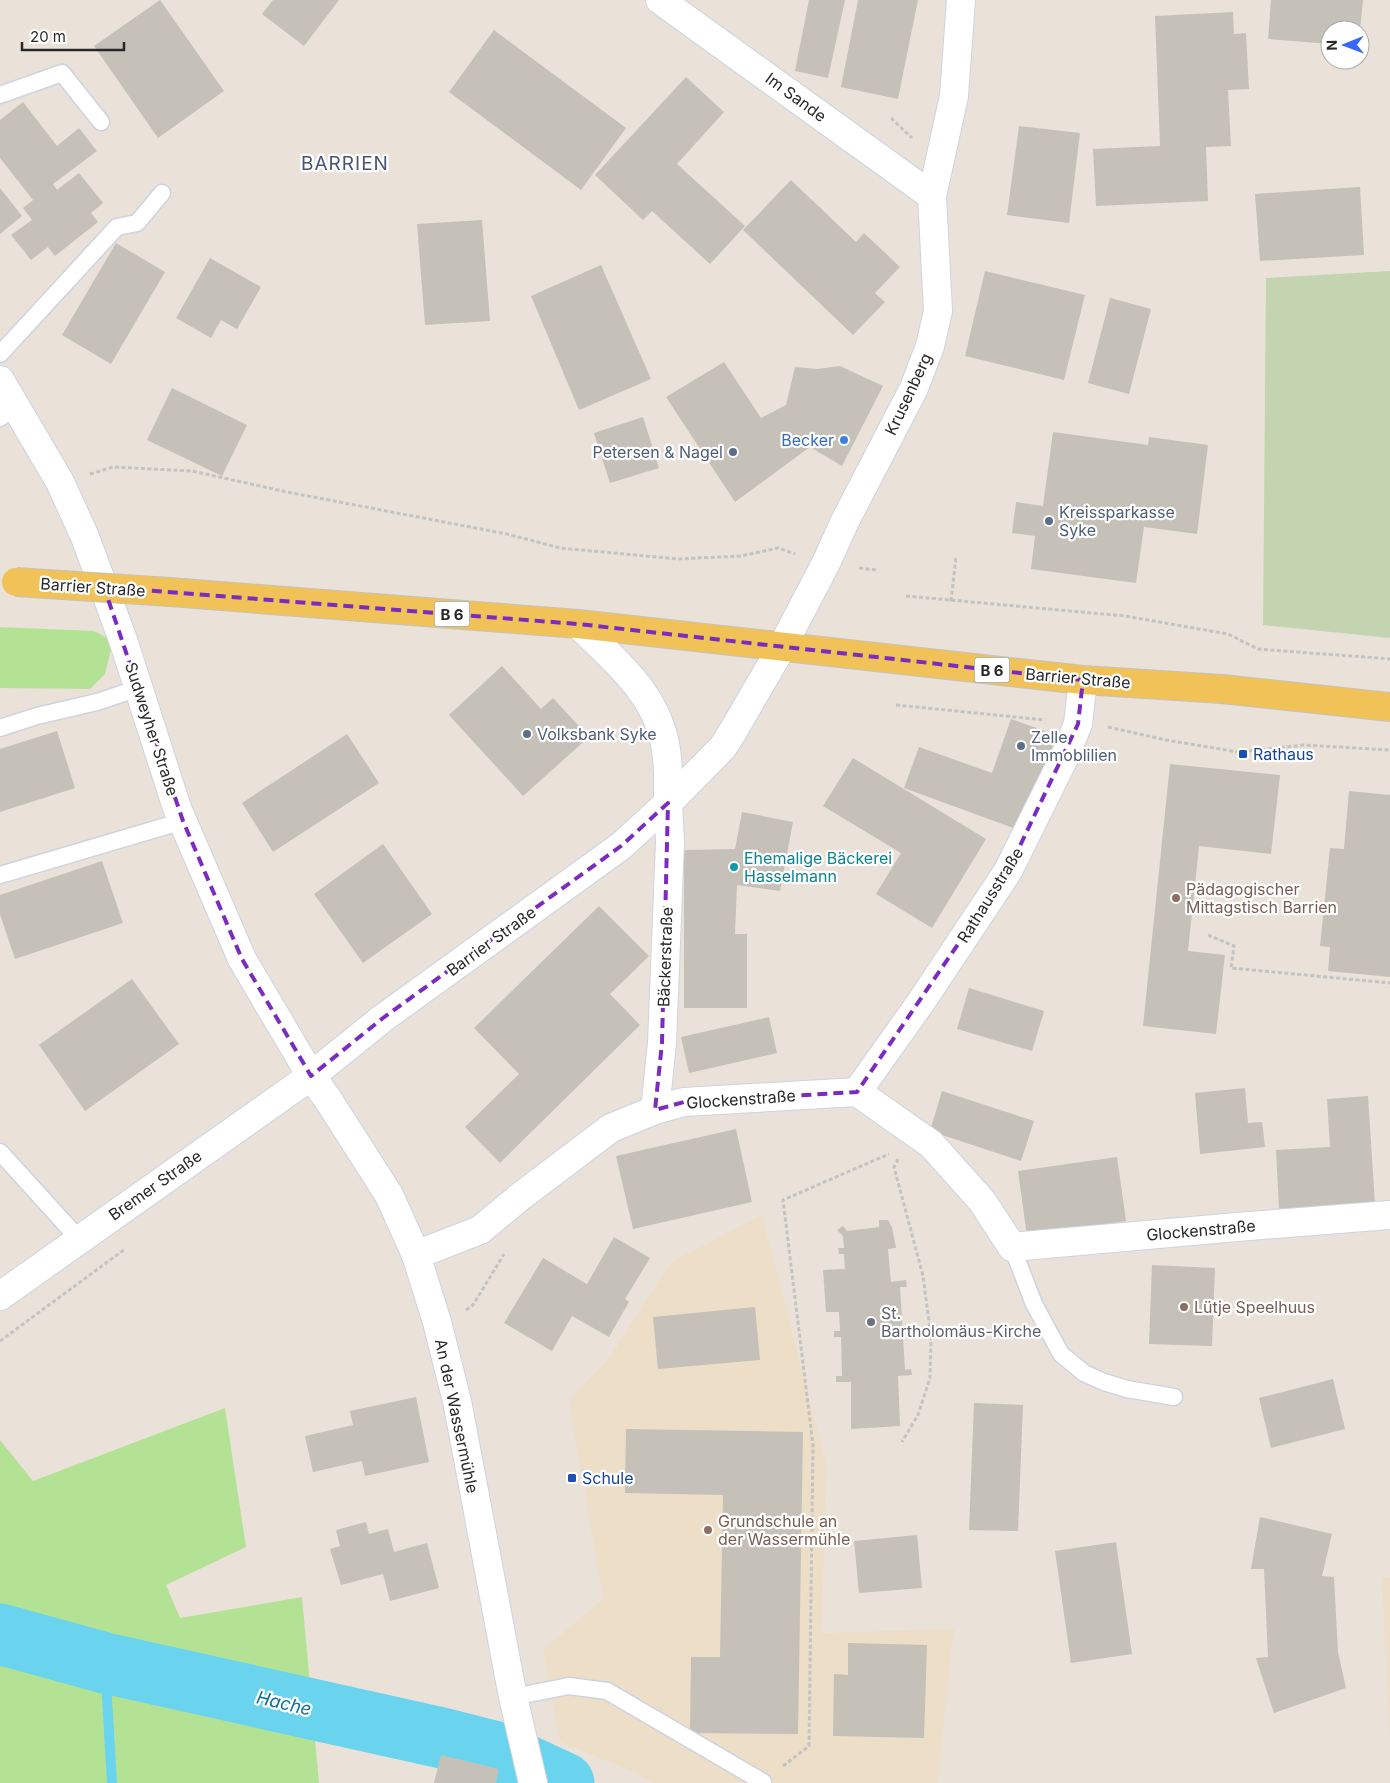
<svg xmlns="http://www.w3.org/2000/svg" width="1390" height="1783" font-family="Inter,sans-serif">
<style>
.education{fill:#eddec8}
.green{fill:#b4e294}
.cemetery{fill:#c4d4b0}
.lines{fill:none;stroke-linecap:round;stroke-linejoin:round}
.stream{stroke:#6ad4ee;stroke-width:10}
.river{stroke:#6ad4ee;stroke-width:61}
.building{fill:#c5c0b8}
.lane-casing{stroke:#ced3e1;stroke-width:19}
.street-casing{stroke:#ced3e1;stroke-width:30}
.secondary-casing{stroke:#ced3e1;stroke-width:30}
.primary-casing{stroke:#c3c3c3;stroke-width:30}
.path{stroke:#c3c3c3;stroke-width:3;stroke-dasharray:4 2.5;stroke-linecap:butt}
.lane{stroke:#fff;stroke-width:16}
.street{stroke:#fff;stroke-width:28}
.secondary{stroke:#fff;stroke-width:28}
.primary{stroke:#f0c258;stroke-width:28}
.primary-bridge-casing{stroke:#c3c3c3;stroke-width:30;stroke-linecap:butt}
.primary-bridge{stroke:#f0c258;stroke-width:28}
.marked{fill:none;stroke:#7b2cbf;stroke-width:4;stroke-dasharray:10 6;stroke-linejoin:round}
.shop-dot{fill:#3f7fe0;stroke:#fff;stroke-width:2}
.service-dot{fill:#5c6f8a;stroke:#fff;stroke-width:2}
.transit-dot{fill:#1a4fb4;stroke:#fff;stroke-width:2}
.culture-dot{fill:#0f9aa8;stroke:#fff;stroke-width:2}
.education-dot{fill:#8d6e63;stroke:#fff;stroke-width:2}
.worship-dot{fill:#6b7280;stroke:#fff;stroke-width:2}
.labels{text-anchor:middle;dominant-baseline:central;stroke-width:4.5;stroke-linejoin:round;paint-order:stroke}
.shield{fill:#fff;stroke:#686868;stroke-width:1}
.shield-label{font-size:15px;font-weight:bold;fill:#282828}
.street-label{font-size:16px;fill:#282828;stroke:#fff}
.shop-label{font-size:16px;fill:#366cbe;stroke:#fff;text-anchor:end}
.service-label{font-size:16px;fill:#4e5e75;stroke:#fff;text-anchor:start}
.transit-label{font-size:16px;fill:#164399;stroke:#fff;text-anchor:start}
.culture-label{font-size:16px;fill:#0d838f;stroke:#fff;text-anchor:start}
.education-label{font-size:16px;fill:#785e54;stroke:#fff;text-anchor:start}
.worship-label{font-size:16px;fill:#5b616d;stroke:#fff;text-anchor:start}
.water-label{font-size:18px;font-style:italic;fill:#0d7096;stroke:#fff}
.quarter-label{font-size:19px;letter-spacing:1px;fill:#495478;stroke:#fff}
</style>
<rect width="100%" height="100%" fill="#eae2d9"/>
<g class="education">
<path d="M 762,1215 L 826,1462 L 822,1633 L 954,1629 L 937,1783 L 653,1783 L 634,1772 L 560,1742 L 543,1650 L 603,1599 L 569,1401 L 610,1357 L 671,1262 Z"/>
<path d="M 1390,1577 L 1390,1740 L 1382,1578 Z"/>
</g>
<g class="green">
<path d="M 0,627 L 94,631 L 113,641 L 105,674 L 90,689 L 0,688 Z"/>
<path d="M 225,1408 L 246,1547 L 166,1585 L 180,1618 L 302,1597 L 319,1783 L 0,1783 L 0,1440 L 33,1481 Z"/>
</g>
<path class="cemetery" d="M 1390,271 L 1390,638 L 1263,625 L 1266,278 Z"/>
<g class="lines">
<path class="stream" d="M 105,1663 L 112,1783"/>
<path class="river" d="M 0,1634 L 105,1663 L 442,1738 L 497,1752 L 564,1783"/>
</g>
<g class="building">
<path d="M 160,0 L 224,91 L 158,138 L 94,46 Z"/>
<path d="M 273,0 L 339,0 L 304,46 L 262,14 Z"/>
<path d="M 809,0 L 845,0 L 828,78 L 795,71 Z"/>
<path d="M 858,0 L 918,0 L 898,99 L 841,87 Z"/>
<path d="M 1271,0 L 1363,0 L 1360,30 L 1330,30 L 1330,44 L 1268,39 Z"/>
<path d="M 1233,12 L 1234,34 L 1246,33 L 1249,89 L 1228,90 L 1231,146 L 1206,147 L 1208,201 L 1096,206 L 1093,149 L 1160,146 L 1155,16 Z"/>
<path d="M 494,30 L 626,128 L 581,190 L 449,92 Z"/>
<path d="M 686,77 L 724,112 L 677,164 L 745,226 L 710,264 L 652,211 L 643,220 L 595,175 Z"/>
<path d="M 23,102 L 57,146 L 79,128 L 97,151 L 53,184 L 57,190 L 79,173 L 103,203 L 91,213 L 98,222 L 55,256 L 48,247 L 31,260 L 11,235 L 32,220 L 23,208 L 33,200 L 0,158 L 0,120 Z"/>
<path d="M 1019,126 L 1080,133 L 1069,223 L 1007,215 Z"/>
<path d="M 791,180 L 856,242 L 864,233 L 900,267 L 875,293 L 885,302 L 853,335 L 743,230 Z"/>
<path d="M 1360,187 L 1364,255 L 1260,261 L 1255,194 Z"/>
<path d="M 0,188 L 22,216 L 0,234 Z"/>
<path d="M 482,220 L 490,321 L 425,325 L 417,224 Z"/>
<path d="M 116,243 L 165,272 L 111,364 L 62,335 Z"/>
<path d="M 210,258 L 261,287 L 237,329 L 221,320 L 211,338 L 176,318 Z"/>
<path d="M 601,265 L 651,379 L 579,410 L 531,296 Z"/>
<path d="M 985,271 L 1085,295 L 1064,380 L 965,356 Z"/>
<path d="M 1110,298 L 1151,309 L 1129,394 L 1088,383 Z"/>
<path d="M 724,362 L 761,418 L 786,405 L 795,367 L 817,369 L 840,366 L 883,386 L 842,466 L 810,447 L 735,502 L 666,397 Z"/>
<path d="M 172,388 L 247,425 L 222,476 L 147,440 Z"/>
<path d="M 643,417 L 659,468 L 610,483 L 594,433 Z"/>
<path d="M 1053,432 L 1148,445 L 1149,437 L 1208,445 L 1197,534 L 1144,527 L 1136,583 L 1031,569 L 1035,536 L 1012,533 L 1016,502 L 1043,506 Z"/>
<path d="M 502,666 L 541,709 L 553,698 L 589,737 L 523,796 L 449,715 Z"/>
<path d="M 1011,719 L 1059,736 L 1024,832 L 904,788 L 919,747 L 992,773 Z"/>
<path d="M 57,731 L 75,788 L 0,812 L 0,749 Z"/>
<path d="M 347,734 L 379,783 L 273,852 L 242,803 Z"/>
<path d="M 853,758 L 986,839 L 932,928 L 876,894 L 901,853 L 823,806 Z"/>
<path d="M 1170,764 L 1280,775 L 1271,854 L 1199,846 L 1188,951 L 1225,955 L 1216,1034 L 1143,1026 Z"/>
<path d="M 1349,791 L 1390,795 L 1390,977 L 1328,971 L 1330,947 L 1320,946 L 1330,848 L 1344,849 Z"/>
<path d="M 742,812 L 793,822 L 780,891 L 737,885 L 735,934 L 747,934 L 747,1008 L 684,1008 L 684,850 L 735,849 Z"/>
<path d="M 383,844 L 432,914 L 363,963 L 314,894 Z"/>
<path d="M 102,861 L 123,923 L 15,959 L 0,914 L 0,895 Z"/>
<path d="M 599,906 L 649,956 L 610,994 L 640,1025 L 500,1163 L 465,1127 L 519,1074 L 474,1028 Z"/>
<path d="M 132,979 L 179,1044 L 85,1111 L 39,1045 Z"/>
<path d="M 969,988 L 1044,1011 L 1032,1051 L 957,1029 Z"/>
<path d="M 769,1017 L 777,1053 L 689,1073 L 681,1037 Z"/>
<path d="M 1245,1088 L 1248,1123 L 1262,1122 L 1265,1147 L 1200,1154 L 1195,1093 Z"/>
<path d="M 942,1091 L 1034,1121 L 1021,1161 L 930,1131 Z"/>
<path d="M 1368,1096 L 1375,1204 L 1279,1209 L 1276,1150 L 1330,1147 L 1327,1099 Z"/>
<path d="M 736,1129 L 752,1202 L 633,1229 L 616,1156 Z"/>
<path d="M 1117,1157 L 1126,1221 L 1027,1236 L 1018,1171 Z"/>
<path d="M 879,1220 L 888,1220 L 892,1227 L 896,1248 L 888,1249 L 891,1282 L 906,1280 L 907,1287 L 900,1287 L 905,1370 L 911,1369 L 912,1375 L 898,1376 L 900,1426 L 851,1429 L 851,1382 L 836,1382 L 836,1376 L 842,1376 L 841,1337 L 834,1337 L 834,1331 L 840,1331 L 839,1312 L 826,1312 L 823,1270 L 845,1269 L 844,1254 L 839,1254 L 838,1248 L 844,1248 L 843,1236 L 837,1230 L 843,1226 L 847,1231 L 879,1227 Z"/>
<path d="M 614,1237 L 650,1258 L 625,1299 L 629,1302 L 609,1337 L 572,1316 L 552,1351 L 504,1323 L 543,1258 L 587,1284 Z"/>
<path d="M 1152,1265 L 1215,1268 L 1212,1346 L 1149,1344 Z"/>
<path d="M 755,1307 L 760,1360 L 658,1369 L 653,1317 Z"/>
<path d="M 1333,1379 L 1345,1429 L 1271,1448 L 1259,1398 Z"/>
<path d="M 416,1397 L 429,1462 L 365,1476 L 362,1461 L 313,1472 L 305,1436 L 353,1425 L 350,1411 Z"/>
<path d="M 974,1403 L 1023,1405 L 1018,1531 L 969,1530 Z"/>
<path d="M 626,1429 L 803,1432 L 798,1734 L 690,1733 L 691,1657 L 720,1657 L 723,1495 L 625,1493 Z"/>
<path d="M 1260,1517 L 1332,1534 L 1322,1576 L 1334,1577 L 1338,1652 L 1346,1688 L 1274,1713 L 1256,1658 L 1268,1657 L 1264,1569 L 1251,1569 Z"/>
<path d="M 366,1522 L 369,1534 L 388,1529 L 394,1552 L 427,1543 L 439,1588 L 390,1601 L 383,1574 L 341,1585 L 330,1549 L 340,1546 L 336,1530 Z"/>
<path d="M 917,1535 L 922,1588 L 859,1593 L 854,1541 Z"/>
<path d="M 1116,1542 L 1132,1654 L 1071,1663 L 1055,1551 Z"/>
<path d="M 848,1643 L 927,1645 L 924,1738 L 833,1736 L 834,1674 L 848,1675 Z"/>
<path d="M 441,1755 L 499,1769 L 496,1783 L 434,1783 Z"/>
</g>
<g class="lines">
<defs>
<g id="lane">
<path d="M 0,95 L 62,73 L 101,122"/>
<path d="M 0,354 L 117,227 L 137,223 L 162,193"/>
<path d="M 0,418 L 16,407"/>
<path d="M 0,728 L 37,716 L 97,702 L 139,688"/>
<path d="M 0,875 L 183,821"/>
<path d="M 0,1152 L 79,1239"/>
<path d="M 1012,1247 L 1034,1304 L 1061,1354 L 1084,1373 L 1104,1382 L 1127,1389 L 1174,1397"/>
<path d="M 513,1697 L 569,1686 L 607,1691 L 763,1782"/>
</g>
<g id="street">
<path d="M 660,0 L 932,196"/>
<path d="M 0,380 L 60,482 L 85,537 L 123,640 L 177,808 L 242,959 L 311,1076 L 0,1296"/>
<path d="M 857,1092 L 921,1002 L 1008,871 L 1064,758 L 1078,724 L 1083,680"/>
<path d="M 655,1110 L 662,1043 L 670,842 L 668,803"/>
<path d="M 416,1255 L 480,1230 L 521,1196 L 611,1128 L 655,1110 L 684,1102 L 857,1092 L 931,1144 L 982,1201 L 1012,1247 L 1237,1227 L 1390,1215"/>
</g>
<g id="secondary">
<path d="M 578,624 C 616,662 658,694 666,750 C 669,767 668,786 668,803"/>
<path d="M 533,1783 L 513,1697 L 457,1401 L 437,1322 L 416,1255 L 389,1195 L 327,1098 L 311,1076 L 383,1018 L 621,846 L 668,803 L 723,747 L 733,731 L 782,647 L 826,563 L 845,521 L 914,388 L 930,346 L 938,311 L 932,196 L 954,96 L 961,0"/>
</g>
<path id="primary" d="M 170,592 L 578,624 L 1083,680 L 1222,689 L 1390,707"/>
</defs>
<use href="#lane" class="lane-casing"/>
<use href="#street" class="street-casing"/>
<use href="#secondary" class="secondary-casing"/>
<use href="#primary" class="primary-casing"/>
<g class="path">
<path d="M 891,118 L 912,138"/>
<path d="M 90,474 L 113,467 L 192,471 L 287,492 L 507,534 L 560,548 L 678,559 L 741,556 L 778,548 L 795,554"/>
<path d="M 859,568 L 877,570"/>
<path d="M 906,596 L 1125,616 L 1228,634 L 1258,649 L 1390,659"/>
<path d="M 951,601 L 956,557"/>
<path d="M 896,705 L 1045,720"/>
<path d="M 1108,727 L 1166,740 L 1238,752 L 1304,745 L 1390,750"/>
<path d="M 1208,935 L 1234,946 L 1231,968 L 1390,983"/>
<path d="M 898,1159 L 894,1167 L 923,1276 L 931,1337 L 930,1378 L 918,1415 L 902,1442"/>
<path d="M 466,1310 L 473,1305 L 504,1254"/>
<path d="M 0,1341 L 125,1249"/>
<path d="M 783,1766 L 809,1746 L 813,1445 L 783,1200 L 889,1154"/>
</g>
<use href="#lane" class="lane"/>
<use href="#street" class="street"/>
<use href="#secondary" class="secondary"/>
<use href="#primary" class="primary"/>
<defs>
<path id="primary-bridge" d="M 16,582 L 170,592"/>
</defs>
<use href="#primary-bridge" class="primary-bridge-casing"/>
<use href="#primary-bridge" class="primary-bridge"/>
</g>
<path class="marked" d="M 104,587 L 578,624 L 1083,680 L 1078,724 L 1008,871 L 857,1092 L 684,1102 L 655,1110 L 662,1043 L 668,803 L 621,846 L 383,1018 L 311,1076 L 242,959 L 183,821 Z"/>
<circle class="shop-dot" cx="844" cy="440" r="5"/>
<g class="service-dot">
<circle cx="733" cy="452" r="5"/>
<circle cx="1049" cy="521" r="5"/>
<circle cx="527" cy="734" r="5"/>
<circle cx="1021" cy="746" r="5"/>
</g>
<g class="transit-dot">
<rect x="1238" y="749" width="10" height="10" rx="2.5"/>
<rect x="567" y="1473" width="10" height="10" rx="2.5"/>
</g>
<circle class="culture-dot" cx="734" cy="867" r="5"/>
<g class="education-dot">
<circle cx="1176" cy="898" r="5"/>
<circle cx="1184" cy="1307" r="5"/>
<circle cx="708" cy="1530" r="5"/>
</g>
<circle class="worship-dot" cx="871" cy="1322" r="5"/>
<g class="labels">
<g class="shield">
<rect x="434.5" y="601.5" width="35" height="25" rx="4"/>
<rect x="974.5" y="657.5" width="35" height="25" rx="4"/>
</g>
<g class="shield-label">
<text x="452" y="614">B 6</text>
<text x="992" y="670">B 6</text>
</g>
<g class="street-label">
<text transform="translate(796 97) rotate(36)">Im Sande</text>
<text transform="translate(908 394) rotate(-65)">Krusenberg</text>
<text transform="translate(93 587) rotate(4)">Barrier Straße</text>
<text transform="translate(1078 678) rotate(5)">Barrier Straße</text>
<text transform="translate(152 729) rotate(72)">Sudweyher Straße</text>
<text transform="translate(990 895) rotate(-58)">Rathausstraße</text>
<text transform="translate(491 941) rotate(-36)">Barrier Straße</text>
<text transform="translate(665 957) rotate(-88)">Bäckerstraße</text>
<text transform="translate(741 1099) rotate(-4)">Glockenstraße</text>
<text transform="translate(155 1185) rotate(-35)">Bremer Straße</text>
<text transform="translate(1201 1230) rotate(-5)">Glockenstraße</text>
<text transform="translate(457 1416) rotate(78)">An der Wassermühle</text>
</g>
<g class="shop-label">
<text x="834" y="440">Becker</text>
</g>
<g class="service-label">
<text x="723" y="452" text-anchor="end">Petersen &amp; Nagel</text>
<text x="1059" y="512">Kreissparkasse<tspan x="1059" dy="18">Syke</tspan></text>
<text x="537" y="734">Volksbank Syke</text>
<text x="1031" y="737">Zelle<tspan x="1031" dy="18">Immoblilien</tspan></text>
</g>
<g class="transit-label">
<text x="1253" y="754">Rathaus</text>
<text x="582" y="1478">Schule</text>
</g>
<g class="culture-label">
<text x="744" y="858">Ehemalige Bäckerei<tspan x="744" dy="18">Hasselmann</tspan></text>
</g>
<g class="education-label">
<text x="1186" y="889">Pädagogischer<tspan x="1186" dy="18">Mittagstisch Barrien</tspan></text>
<text x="1194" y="1307">Lütje Speelhuus</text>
<text x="718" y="1521">Grundschule an<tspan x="718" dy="18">der Wassermühle</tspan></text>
</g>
<g class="worship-label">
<text x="881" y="1313">St.<tspan x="881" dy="18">Bartholomäus-Kirche</tspan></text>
</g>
<g class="water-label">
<text transform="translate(284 1703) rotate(13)">Hache</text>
</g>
<g class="quarter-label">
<text x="345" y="163">BARRIEN</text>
</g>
</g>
<g transform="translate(1345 45) rotate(269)"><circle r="24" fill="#ffffff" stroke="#a9a9a9"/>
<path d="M0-4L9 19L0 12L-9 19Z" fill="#3768fa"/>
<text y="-8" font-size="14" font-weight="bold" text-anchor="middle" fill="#282828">N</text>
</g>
<path d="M22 42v8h102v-8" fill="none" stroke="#282828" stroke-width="2.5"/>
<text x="30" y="42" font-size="15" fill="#282828" stroke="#ffffff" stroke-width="4" paint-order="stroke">20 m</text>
</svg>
